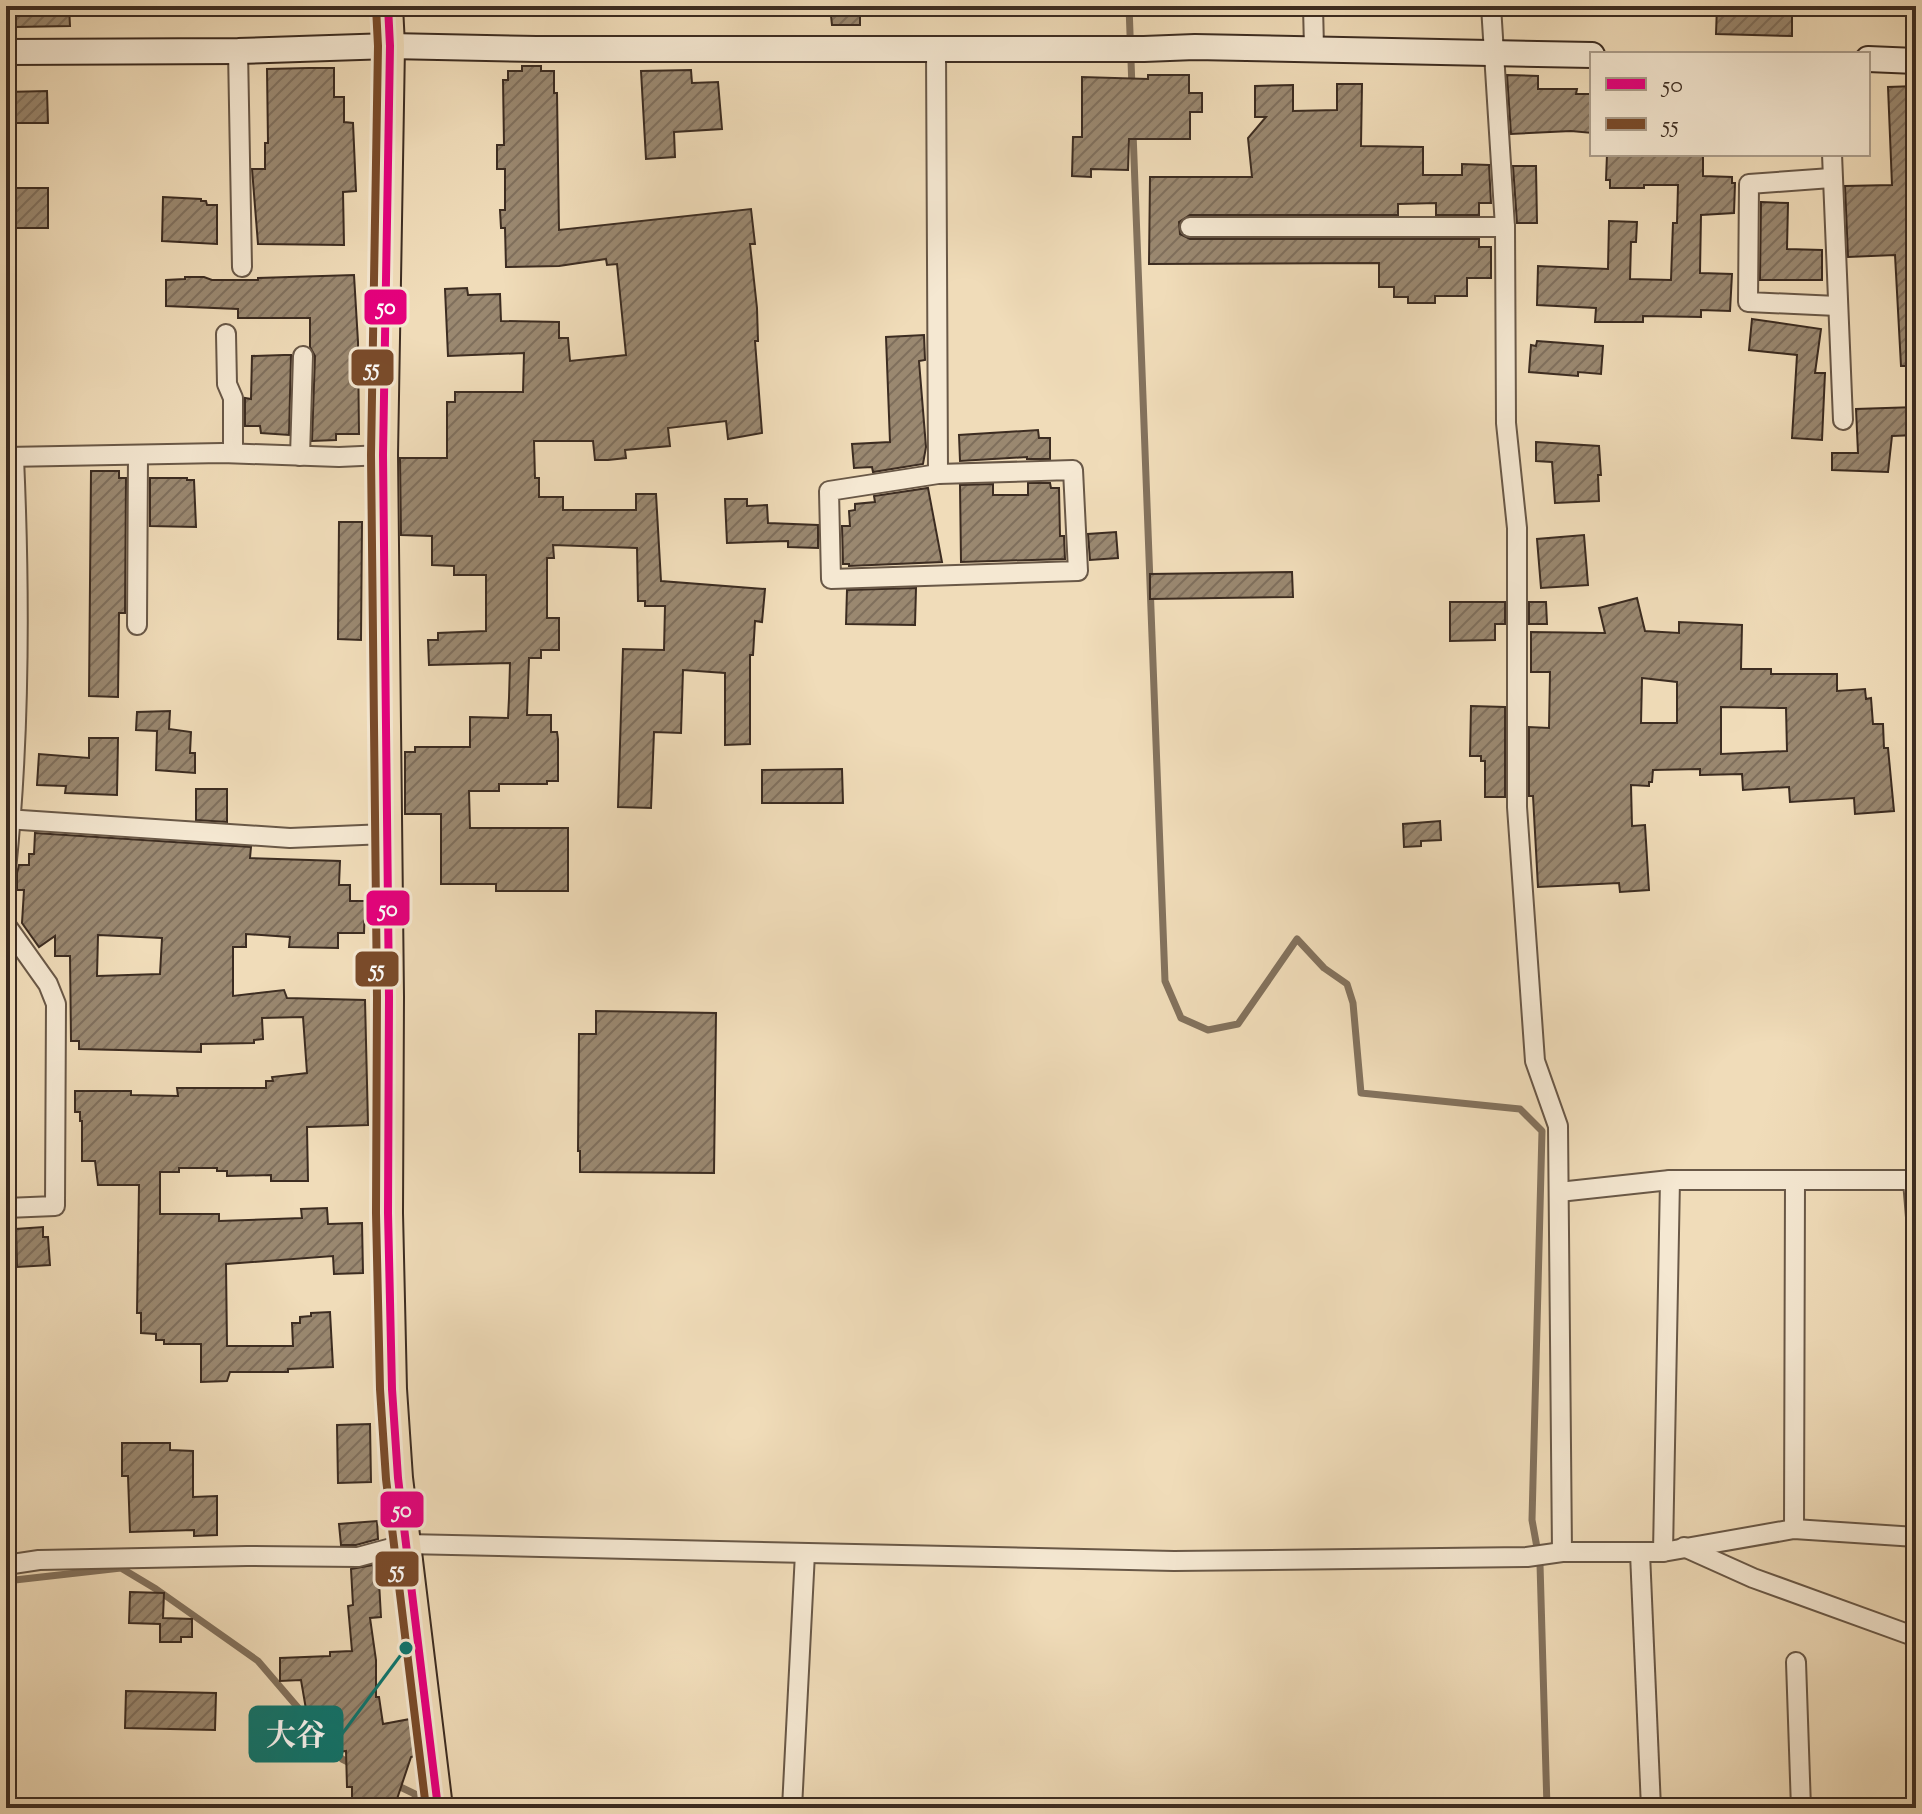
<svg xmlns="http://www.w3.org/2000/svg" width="1922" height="1814" font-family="'Sorts Mill Goudy','Noto Serif JP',serif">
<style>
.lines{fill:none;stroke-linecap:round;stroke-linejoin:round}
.stream{stroke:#83725d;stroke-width:7}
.building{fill:url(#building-hatch);stroke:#3c2c21;stroke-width:2;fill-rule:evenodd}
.street-casing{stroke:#695847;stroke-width:22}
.secondary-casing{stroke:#3c2c21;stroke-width:28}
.primary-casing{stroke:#3c2c21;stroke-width:32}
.street{stroke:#f5e8d2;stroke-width:18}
.secondary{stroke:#f5e8d2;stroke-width:24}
.primary{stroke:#f0dcb9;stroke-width:28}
.bus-1-casing{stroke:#f5e8d2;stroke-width:14}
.bus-2-casing{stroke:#f5e8d2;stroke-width:14}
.bus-1{stroke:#e5007d;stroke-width:8}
.bus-2{stroke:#7a4b2a;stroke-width:8}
.leader{fill:none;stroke:#0f766e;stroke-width:3}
.callout-dot{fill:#0f766e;stroke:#f5e8d2;stroke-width:3}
.callout{fill:#0f766e;stroke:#0f766e;stroke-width:3}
.callout-label{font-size:30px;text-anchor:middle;font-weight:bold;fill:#fff}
.line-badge{stroke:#f5e8d2;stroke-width:3}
.badge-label{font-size:22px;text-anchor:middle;font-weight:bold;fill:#fff}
</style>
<defs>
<pattern id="building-hatch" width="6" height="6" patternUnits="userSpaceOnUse" patternTransform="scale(2)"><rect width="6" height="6" fill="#9a8870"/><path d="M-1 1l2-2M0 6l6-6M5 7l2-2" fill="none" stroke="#7f6f5c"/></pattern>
</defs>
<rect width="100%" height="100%" fill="#f0dcb9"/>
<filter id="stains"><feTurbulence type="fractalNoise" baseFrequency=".0025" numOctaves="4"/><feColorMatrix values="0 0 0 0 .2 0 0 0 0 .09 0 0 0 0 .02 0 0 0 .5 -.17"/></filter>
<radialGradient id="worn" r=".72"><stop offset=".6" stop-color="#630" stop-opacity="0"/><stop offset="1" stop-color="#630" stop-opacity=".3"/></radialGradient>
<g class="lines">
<g class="stream">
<path d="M 1129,6 L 1132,88"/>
<path d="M 1133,132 L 1165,981 L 1181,1018 L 1208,1030 L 1238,1024 L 1297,939 L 1324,968 L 1347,984 L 1353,1003 L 1361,1093 L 1520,1109 L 1542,1131 L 1532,1520 L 1540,1564 L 1547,1808"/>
<path d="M 6,1581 L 121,1568 L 156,1589 L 258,1661 L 342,1759 L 352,1764"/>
<path d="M 392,1783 L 415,1794 L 416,1808"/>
</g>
</g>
<g class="building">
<path d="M 16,6 L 69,6 L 70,26 L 15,27 Z"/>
<path d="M 830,6 L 860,6 L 860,25 L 832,25 Z"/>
<path d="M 1717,6 L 1792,8 L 1792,36 L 1716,34 Z"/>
<path d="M 522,66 L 541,66 L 541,71 L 554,71 L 554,93 L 557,93 L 559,230 L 751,209 L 755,244 L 750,244 L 757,308 L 758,341 L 755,341 L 762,433 L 728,439 L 726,421 L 668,428 L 670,446 L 625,450 L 626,458 L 608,460 L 595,460 L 593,441 L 534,441 L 535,478 L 539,478 L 539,497 L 563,497 L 563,510 L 636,510 L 636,494 L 656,494 L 661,581 L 765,589 L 762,622 L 755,621 L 753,655 L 750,655 L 750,744 L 725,745 L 725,673 L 683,670 L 681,733 L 654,732 L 651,808 L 618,807 L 623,649 L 664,650 L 665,606 L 645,606 L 645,601 L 638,601 L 637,548 L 553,545 L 554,558 L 547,558 L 547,618 L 559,618 L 559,650 L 541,650 L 541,658 L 529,658 L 527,715 L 551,715 L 551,732 L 557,732 L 558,739 L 558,781 L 547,781 L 547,784 L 499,784 L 499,791 L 469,791 L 470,828 L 568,828 L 568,891 L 496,891 L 496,884 L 441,884 L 441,814 L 405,814 L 405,752 L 415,752 L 415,747 L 470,747 L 470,717 L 508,718 L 509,698 L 510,663 L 429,665 L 428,640 L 438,640 L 438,633 L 486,631 L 486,575 L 454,575 L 454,566 L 432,565 L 432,536 L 401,535 L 400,458 L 447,458 L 447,402 L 455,402 L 455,392 L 523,392 L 524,353 L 448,356 L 445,289 L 467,288 L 468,295 L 500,294 L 501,321 L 559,322 L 559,338 L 568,338 L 570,361 L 626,355 L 617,264 L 607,265 L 606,259 L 559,266 L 506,267 L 505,228 L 501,228 L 500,210 L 505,210 L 505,169 L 497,169 L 497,145 L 504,145 L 503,80 L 508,80 L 508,71 L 522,71 Z"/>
<path d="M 309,68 L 334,68 L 334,97 L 344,97 L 344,122 L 353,123 L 356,191 L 343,192 L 344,245 L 258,244 L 252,169 L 265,169 L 265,143 L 268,143 L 267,69 Z"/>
<path d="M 691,70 L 692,83 L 718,82 L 722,129 L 674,132 L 675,157 L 646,159 L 641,71 Z"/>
<path d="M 1148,75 L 1189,75 L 1189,93 L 1202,93 L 1202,112 L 1190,112 L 1190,139 L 1129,139 L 1128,170 L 1091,169 L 1091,177 L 1072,176 L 1073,137 L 1082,137 L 1082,77 L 1148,79 Z"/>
<path d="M 1507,75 L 1538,76 L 1538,89 L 1577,89 L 1576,94 L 1592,94 L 1592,133 L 1571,131 L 1511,134 Z"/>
<path d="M 1337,84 L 1362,84 L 1361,146 L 1423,147 L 1423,175 L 1462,175 L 1462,164 L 1489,165 L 1491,203 L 1479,203 L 1479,215 L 1436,215 L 1436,203 L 1398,204 L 1398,215 L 1190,215 L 1179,222 L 1180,234 L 1190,239 L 1479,239 L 1479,247 L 1491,247 L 1491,278 L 1467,278 L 1467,296 L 1435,296 L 1435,303 L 1408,303 L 1408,297 L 1394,297 L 1394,287 L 1379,287 L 1379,263 L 1149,264 L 1150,177 L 1252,177 L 1248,138 L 1266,117 L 1255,117 L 1255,86 L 1293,85 L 1293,111 L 1337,110 Z"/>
<path d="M 1916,86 L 1916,366 L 1901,366 L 1895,255 L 1848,257 L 1845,186 L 1892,185 L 1888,87 Z"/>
<path d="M 47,91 L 48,123 L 6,123 L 6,92 Z"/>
<path d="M 1607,154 L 1703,154 L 1703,176 L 1732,177 L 1732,183 L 1735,183 L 1734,213 L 1701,215 L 1700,273 L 1732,274 L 1730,311 L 1701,310 L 1701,317 L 1643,316 L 1643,322 L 1595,322 L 1596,308 L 1537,305 L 1538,266 L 1608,269 L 1609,221 L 1637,222 L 1636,242 L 1631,242 L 1630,279 L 1671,280 L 1673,223 L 1677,223 L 1678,185 L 1644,185 L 1644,188 L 1610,188 L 1610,180 L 1606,180 Z"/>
<path d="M 1513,166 L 1536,166 L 1537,223 L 1517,223 Z"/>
<rect x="6" y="188" width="42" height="40"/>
<path d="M 163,197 L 201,199 L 201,201 L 206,201 L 207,205 L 217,205 L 217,244 L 162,241 Z"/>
<path d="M 1761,202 L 1788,203 L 1787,249 L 1822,250 L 1822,280 L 1760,280 Z"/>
<path d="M 354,275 L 358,342 L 359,434 L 336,434 L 336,440 L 312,441 L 315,356 L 310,347 L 310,318 L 238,318 L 238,309 L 166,306 L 166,280 L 185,279 L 185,277 L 204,277 L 212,280 L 258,280 L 258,278 Z"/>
<path d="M 1752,319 L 1821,329 L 1815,373 L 1825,373 L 1822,440 L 1792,438 L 1797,355 L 1749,350 Z"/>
<path d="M 924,335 L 925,360 L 919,361 L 926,447 L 923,464 L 873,472 L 872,467 L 854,468 L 852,444 L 890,442 L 886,337 Z"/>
<path d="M 1537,341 L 1603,346 L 1601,374 L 1578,372 L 1578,376 L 1529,372 L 1531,345 L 1536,346 Z"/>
<path d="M 284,355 L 291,355 L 289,435 L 261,433 L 260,426 L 245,426 L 245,398 L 251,399 L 252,356 Z"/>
<path d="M 1916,407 L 1916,435 L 1892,436 L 1888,472 L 1832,470 L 1832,453 L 1858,453 L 1856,409 Z"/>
<path d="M 1038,430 L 1039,438 L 1050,438 L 1050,459 L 1027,459 L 1027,457 L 960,461 L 959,435 Z"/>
<path d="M 1536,442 L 1599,446 L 1601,475 L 1598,475 L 1599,501 L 1555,503 L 1552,462 L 1536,461 Z"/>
<path d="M 91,471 L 119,471 L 119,478 L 126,478 L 125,613 L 119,613 L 118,697 L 89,696 Z"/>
<path d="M 150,478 L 187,478 L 187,480 L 194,480 L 196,527 L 150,526 Z"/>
<path d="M 1028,483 L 1050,483 L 1051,488 L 1059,488 L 1060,536 L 1064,536 L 1065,559 L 961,562 L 960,485 L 993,484 L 993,495 L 1028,495 Z"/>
<path d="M 928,488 L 942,562 L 849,566 L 849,564 L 843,564 L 842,526 L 850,526 L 849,511 L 855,510 L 855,504 L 875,502 L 874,496 Z"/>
<path d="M 725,499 L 747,499 L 747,506 L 767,505 L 768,523 L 818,525 L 818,548 L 788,547 L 788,541 L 727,543 Z"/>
<path d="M 339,522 L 362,522 L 361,640 L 338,639 Z"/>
<path d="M 1116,532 L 1118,558 L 1090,560 L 1088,534 Z"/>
<path d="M 1584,535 L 1588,585 L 1541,588 L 1537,539 Z"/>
<path d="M 1292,572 L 1293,597 L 1150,599 L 1150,574 Z"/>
<path d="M 916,588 L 915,625 L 846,624 L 847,590 Z"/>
<path d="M 1637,598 L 1645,631 L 1679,633 L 1679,622 L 1742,625 L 1741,669 L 1771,669 L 1771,674 L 1837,674 L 1837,691 L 1865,689 L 1866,699 L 1871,698 L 1873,724 L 1883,724 L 1884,748 L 1888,748 L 1894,811 L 1855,814 L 1854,798 L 1790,802 L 1789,787 L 1743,790 L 1742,774 L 1700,775 L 1700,769 L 1653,770 L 1652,782 L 1649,782 L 1649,786 L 1631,785 L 1632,826 L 1645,825 L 1649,890 L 1620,892 L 1619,883 L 1538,887 L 1533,796 L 1529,796 L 1529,727 L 1549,728 L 1550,672 L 1531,672 L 1531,632 L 1605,633 L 1599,608 ZM 1642,678 L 1677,682 L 1677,723 L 1641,723 ZM 1721,707 L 1786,708 L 1787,751 L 1721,754 Z"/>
<path d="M 1450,602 L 1505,602 L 1505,624 L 1495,624 L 1495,640 L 1450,641 Z"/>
<path d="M 1529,602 L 1546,602 L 1547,624 L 1529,624 Z"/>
<path d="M 1471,706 L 1505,707 L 1505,797 L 1485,797 L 1485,761 L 1481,761 L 1481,756 L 1470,756 Z"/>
<path d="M 170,711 L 169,729 L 191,732 L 190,753 L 195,753 L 195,773 L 156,770 L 157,731 L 136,730 L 137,712 Z"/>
<path d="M 89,738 L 118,738 L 117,795 L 65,793 L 66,786 L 37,785 L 39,754 L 89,758 Z"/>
<path d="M 842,769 L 843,803 L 762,803 L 762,770 Z"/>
<path d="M 196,789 L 227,789 L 227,822 L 196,820 Z"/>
<path d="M 1440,821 L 1441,840 L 1421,841 L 1421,846 L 1404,847 L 1403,824 Z"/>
<path d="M 35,833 L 251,847 L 250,858 L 340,861 L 339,885 L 350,885 L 350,901 L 365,901 L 364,933 L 338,933 L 338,948 L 289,947 L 290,937 L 246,934 L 246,947 L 233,947 L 233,996 L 284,990 L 287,998 L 365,1000 L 368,1125 L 307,1127 L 308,1181 L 271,1181 L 271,1175 L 227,1176 L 227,1171 L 217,1171 L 217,1168 L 179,1168 L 179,1172 L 160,1172 L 160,1214 L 219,1214 L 219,1221 L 302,1218 L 301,1209 L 327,1208 L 328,1224 L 362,1223 L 363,1273 L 334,1274 L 333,1256 L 226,1264 L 227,1346 L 293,1346 L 292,1323 L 300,1323 L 300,1317 L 311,1316 L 311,1313 L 330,1312 L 333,1367 L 288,1369 L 288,1372 L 230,1372 L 227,1381 L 201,1382 L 201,1344 L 164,1344 L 164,1340 L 156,1340 L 156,1334 L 141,1333 L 141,1313 L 137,1313 L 139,1185 L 98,1185 L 95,1161 L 82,1161 L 82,1121 L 80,1121 L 80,1112 L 75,1112 L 75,1091 L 131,1091 L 131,1095 L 178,1096 L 177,1088 L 266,1088 L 266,1081 L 273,1081 L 272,1077 L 307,1073 L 303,1017 L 262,1018 L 263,1039 L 254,1040 L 254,1043 L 201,1044 L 201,1052 L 79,1049 L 79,1041 L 71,1041 L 70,956 L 55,956 L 55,936 L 39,947 L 22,923 L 24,890 L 17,890 L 17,873 L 19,865 L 29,865 L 29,854 L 34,854 ZM 98,935 L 162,938 L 160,974 L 97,976 Z"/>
<path d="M 596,1011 L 716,1013 L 714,1173 L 580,1172 L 580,1151 L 578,1151 L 579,1034 L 596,1034 Z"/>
<path d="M 43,1227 L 43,1237 L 48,1237 L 50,1265 L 17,1267 L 16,1229 Z"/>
<path d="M 370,1424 L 371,1482 L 338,1483 L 337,1425 Z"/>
<path d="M 122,1443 L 170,1443 L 170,1450 L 193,1451 L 193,1497 L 217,1496 L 217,1535 L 194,1536 L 194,1530 L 130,1532 L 128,1476 L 122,1476 Z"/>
<path d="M 377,1521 L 378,1539 L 356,1545 L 341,1545 L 339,1524 Z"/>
<path d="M 373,1565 L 374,1583 L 379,1582 L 381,1617 L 370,1618 L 376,1660 L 376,1697 L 379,1697 L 383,1724 L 410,1719 L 415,1756 L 411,1757 L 394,1808 L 352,1808 L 352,1787 L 347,1787 L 346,1751 L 339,1752 L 338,1747 L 333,1748 L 332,1740 L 327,1740 L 307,1715 L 301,1680 L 280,1681 L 280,1658 L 330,1656 L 330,1652 L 352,1651 L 348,1606 L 353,1605 L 351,1569 Z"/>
<path d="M 130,1592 L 164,1593 L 163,1618 L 192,1619 L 192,1637 L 181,1637 L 181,1642 L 160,1642 L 160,1624 L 129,1623 Z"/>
<path d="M 126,1691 L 216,1693 L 215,1730 L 125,1728 Z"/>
</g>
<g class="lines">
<defs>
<g id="street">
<path d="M 1313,6 L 1314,48"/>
<path d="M 1491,6 L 1505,227 L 1506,423 L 1517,528 L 1517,807 L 1535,1061 L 1558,1126 L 1562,1552"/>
<path d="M 936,48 L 938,474"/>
<path d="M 238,51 L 242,267"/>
<path d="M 1832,154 L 1843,420"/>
<path d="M 1831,178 L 1749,184 L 1748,302 L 1837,306"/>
<path d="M 1190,227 L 1505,227"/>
<path d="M 226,334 L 227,384 L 233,398 L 233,453"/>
<path d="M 300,456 L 303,356"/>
<path d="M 6,457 L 222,453 L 339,457 L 383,455"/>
<path d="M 1073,470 L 1078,571 L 831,579 L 829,491 L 938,474 Z"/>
<path d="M 137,625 L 138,455"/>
<path d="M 6,819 L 290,838 L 386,834"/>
<path d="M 6,870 C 20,735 20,593 14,458"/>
<path d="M 6,925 L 48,984 L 56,1004 L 55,1206 L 6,1208"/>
<path d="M 1913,1181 L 1916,1217"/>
<path d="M 1559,1192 L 1670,1180 L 1916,1180"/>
<path d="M 1794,1529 L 1795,1180"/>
<path d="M 1684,1547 L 1753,1578 L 1916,1637"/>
<path d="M 1663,1552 L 1670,1180"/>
<path d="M 1640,1553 L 1651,1808"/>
<path d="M 6,1565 L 39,1560 L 247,1556 L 358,1557 L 406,1544 L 1174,1561 L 1527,1557 L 1562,1552 L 1663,1552 L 1794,1529 L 1916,1537"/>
<path d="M 1796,1662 L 1801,1808"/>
<path d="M 792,1808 L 805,1553"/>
</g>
<g id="secondary">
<path d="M 6,52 L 238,51 L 390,46 L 536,49 L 1144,49 L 1195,47 L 1592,55"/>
<path d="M 1868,59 L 1916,61"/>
</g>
<path id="primary" d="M 388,6 L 390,46 L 383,455 L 389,997 L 388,1213 L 392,1389 L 398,1478 L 438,1808"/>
</defs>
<use href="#street" class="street-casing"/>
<use href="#secondary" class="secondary-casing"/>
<use href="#primary" class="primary-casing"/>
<use href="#street" class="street"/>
<use href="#secondary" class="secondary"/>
<use href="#primary" class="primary"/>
<defs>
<path id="bus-1" d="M 388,6 L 390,46 L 383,455 L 389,997 L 388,1213 L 392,1389 L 398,1478 L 438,1808"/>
<path id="bus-2" d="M 376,7 L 378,46 L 371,455 L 377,997 L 376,1213 L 380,1389 L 386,1479 L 426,1808"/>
</defs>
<use href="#bus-1" class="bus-1-casing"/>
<use href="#bus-2" class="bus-2-casing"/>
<use href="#bus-1" class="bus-1"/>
<use href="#bus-2" class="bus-2"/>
</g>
<path class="leader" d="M406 1648L342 1734"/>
<circle class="callout-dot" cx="406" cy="1648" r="8"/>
<rect class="callout" x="250" y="1707" width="92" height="54" rx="8"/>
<g class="callout-label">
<text x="296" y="1745">大谷</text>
</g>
<g class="line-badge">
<rect x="363" y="288" width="45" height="38" rx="8" fill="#e5007d"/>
<rect x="350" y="348" width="45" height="39" rx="8" fill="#7a4b2a"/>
<rect x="365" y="889" width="46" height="38" rx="8" fill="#e5007d"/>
<rect x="354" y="950" width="46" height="38" rx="8" fill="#7a4b2a"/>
<rect x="379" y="1490" width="46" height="39" rx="8" fill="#e5007d"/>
<rect x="374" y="1550" width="46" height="38" rx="8" fill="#7a4b2a"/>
</g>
<g class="badge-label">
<text x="386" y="314">50</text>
<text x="372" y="375">55</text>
<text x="388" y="916">50</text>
<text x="377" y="976">55</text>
<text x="402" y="1517">50</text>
<text x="397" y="1577">55</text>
</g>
<rect width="1922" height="1814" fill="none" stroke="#f0dcb9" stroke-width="32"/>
<rect x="8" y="8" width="1906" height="1798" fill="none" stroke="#3c2c21" stroke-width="4"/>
<rect x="16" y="16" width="1890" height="1782" fill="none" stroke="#3c2c21" stroke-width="2"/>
<rect x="1590" y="52" width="280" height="104" fill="#f5e8d2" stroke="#ab9d8b" stroke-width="2"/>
<rect x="1606" y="78" width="40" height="12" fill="#e5007d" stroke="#ab9d8b" stroke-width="2"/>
<text x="1662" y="92" font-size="24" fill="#3c2c21">50</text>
<rect x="1606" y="118" width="40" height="12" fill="#7a4b2a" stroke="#ab9d8b" stroke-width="2"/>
<text x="1662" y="132" font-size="24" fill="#3c2c21">55</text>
<rect width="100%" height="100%" filter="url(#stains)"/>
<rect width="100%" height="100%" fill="url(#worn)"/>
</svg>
